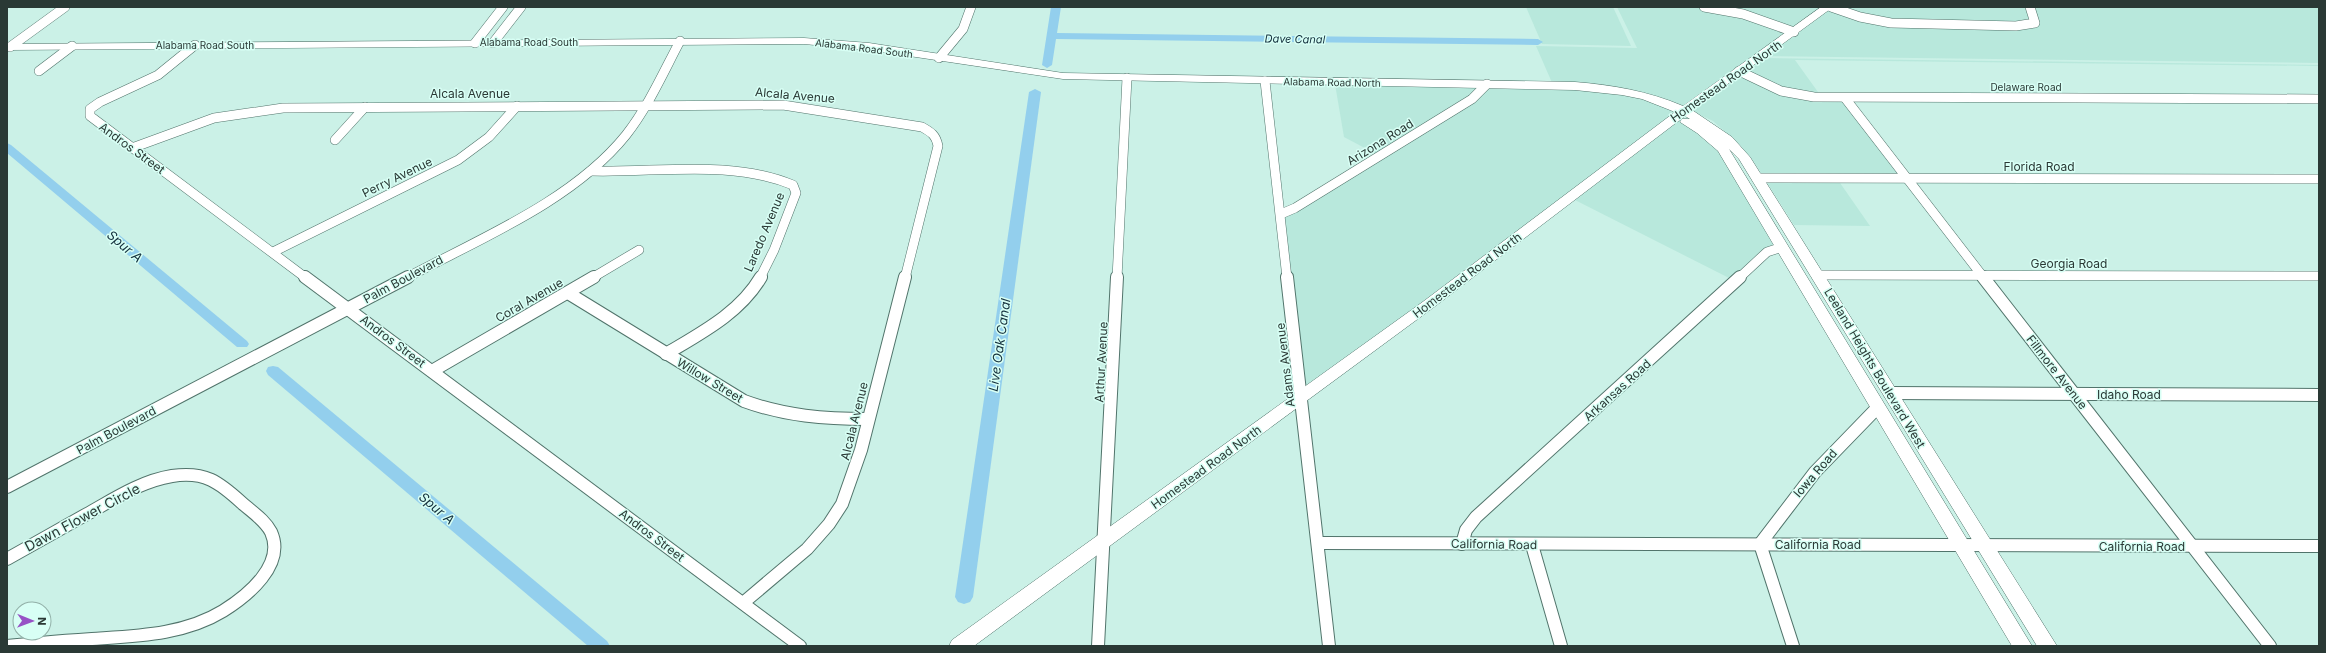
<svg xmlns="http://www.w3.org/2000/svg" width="2326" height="653" font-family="Inter,sans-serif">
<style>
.built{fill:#b8e8dc}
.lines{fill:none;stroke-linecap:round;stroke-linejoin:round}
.canal{fill:#93cfed;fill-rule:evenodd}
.street-far1-casing{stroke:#51746b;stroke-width:10}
.street-casing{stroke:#51746b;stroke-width:14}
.secondary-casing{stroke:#51746b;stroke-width:1}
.street-far1{stroke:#fff;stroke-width:9}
.street{stroke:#fff;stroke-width:12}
.secondary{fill:#fff;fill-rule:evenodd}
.labels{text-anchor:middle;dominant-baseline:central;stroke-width:3;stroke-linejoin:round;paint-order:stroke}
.far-street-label{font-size:10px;fill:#2a3935;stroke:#d8fff5}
.far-water-label{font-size:11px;font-style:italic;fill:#13303d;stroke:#d8fff5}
.street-label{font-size:12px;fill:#2a3935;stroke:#d8fff5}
.water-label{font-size:13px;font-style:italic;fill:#13303d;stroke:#d8fff5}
.near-street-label{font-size:14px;fill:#2a3935;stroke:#d8fff5}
</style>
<rect width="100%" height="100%" fill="#cbf1e7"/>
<g class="built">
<path d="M 1526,7 L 1613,7 L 1631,46 L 1542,44 Z"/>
<path d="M 1617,7 L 2319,7 L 2319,63 L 1761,56 L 1676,116 L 1714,140 L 1782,247 L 1767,252 L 1735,281 L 1569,197 L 1302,396 L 1281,214 L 1302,204 L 1487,84 L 1553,85 L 1536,46 L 1637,48 Z"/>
<path d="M 1766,58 L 2319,65 L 2319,66 L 1795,60 L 1823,99 L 1851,99 L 1913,180 L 1838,180 L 1870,226 L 1794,225 L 1756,165 L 1740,145 L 1713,121 L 1692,111 Z"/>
<path d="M 1335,84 L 1479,87 L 1468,97 L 1376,154 L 1344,137 Z"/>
</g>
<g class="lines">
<g class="canal">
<path d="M 1051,7 L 1061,7 L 1057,33 L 1538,39 L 1543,42 L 1538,45 L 1056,39 L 1052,65 L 1047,68 L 1042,65 Z"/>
<path d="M 1035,89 L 1041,92 L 973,597 L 970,602 L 964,604 L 958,602 L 955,597 L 1029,92 Z"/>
<path d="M 7,143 L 11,145 L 247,341 L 249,344 L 247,347 L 237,347 L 7,153 Z"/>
<path d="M 273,366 L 278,367 L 607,641 L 610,646 L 588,646 L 268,375 L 266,371 L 268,367 Z"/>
</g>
<defs>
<g id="street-far1">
<path d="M 1704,7 L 1743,14 L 1794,32"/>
<path d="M 1831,7 L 1860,17 L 1891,23 L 2016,26 L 2035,23 L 2030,7"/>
<path d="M 475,43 L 503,7"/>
<path d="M 493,43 L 521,7"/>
<path d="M 195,45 L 158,75 L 100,102 L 90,109 L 90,116 L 306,278"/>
<path d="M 10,47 L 65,7"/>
<path d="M 939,58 L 963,29 L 971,7"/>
<path d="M 39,71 L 72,46"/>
<path d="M 1739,71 L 1781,91 L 1814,97 L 2319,99"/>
<path d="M 1265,81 L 1287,278"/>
<path d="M 1845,98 L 1984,278"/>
<path d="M 335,140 L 365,107"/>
<path d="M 132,148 L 214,118 L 283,108 L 783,105 L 922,127 C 931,132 936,135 938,146 L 905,278"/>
<path d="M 591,171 C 657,173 731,159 793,185 L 796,193 L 774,250 L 760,278"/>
<path d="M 1758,178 L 2319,179"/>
<path d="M 1281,214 L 1295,208 L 1472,99 L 1487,84"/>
<path d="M 273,252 L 458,160 L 489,137 L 517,106"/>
<path d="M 1819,275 L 2319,276"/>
<path d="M 406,278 C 479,239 573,201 626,135 C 648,107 663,73 680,41"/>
<path d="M 592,278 L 639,250"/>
<path d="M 1117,278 L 1127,78"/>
<path d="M 1739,278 L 1767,252 L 1782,247"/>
</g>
<g id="street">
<path d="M 305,277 L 800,646"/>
<path d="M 1287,277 L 1329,646"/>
<path d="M 1983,277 L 2270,646"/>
<path d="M 568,293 L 744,401 C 785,416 825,419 868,419"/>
<path d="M 666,354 C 701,333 740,313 761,277"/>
<path d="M 432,371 L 594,277"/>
<path d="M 1890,393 L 2319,395"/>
<path d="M 7,487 L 408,277"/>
<path d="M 1318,543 L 2319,546"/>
<path d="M 1462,544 L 1466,530 L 1476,517 L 1740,277"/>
<path d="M 1532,545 L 1561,646"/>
<path d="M 7,559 C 34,544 60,529 87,514 C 114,499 141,481 172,476 C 205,471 219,482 242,503 C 252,512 265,520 271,532 C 286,565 247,596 223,611 C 184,635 136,636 92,639 C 63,641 35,643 7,646"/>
<path d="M 743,603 L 807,549 L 829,524 L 842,504 L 861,450 L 905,277"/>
<path d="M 1098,646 L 1117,277"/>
<path d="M 1793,646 L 1760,544 L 1815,472 L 1878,407"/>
</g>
<path id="secondary" d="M 1821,7 L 1833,7 L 1692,110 L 1732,137 L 1750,157 L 2057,646 L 2037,646 L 1739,159 L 1729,149 L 2032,646 L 2012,646 L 1718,151 L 1697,133 L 1680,122 L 1682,119 L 1690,119 L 1685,116 L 1434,307 L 974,646 L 949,646 L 952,640 L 1424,301 L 1675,112 L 1642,99 L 1622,95 L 1575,90 L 1063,79 L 869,50 L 804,44 L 7,50 L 7,44 L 804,38 L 869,43 L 1063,73 L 1575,82 C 1612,85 1648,91 1683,106 Z"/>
</defs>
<use href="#street-far1" class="street-far1-casing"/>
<use href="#street" class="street-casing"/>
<use href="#secondary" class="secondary-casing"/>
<use href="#street-far1" class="street-far1"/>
<use href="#street" class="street"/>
<use href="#secondary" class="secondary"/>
</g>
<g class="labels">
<g class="far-street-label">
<text x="529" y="42">Alabama Road South</text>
<text x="205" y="45">Alabama Road South</text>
<text transform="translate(864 48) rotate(7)">Alabama Road South</text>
<text transform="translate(1332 82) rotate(1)">Alabama Road North</text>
<text x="2026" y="87">Delaware Road</text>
</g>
<g class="far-water-label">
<text transform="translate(1295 39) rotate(1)">Dave Canal</text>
</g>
<g class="street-label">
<text transform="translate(1726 81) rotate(-35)">Homestead Road North</text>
<text x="470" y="93">Alcala Avenue</text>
<text transform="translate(795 95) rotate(5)">Alcala Avenue</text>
<text transform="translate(1380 142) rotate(-32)">Arizona Road</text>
<text transform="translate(132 148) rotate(36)">Andros Street</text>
<text x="2039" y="166">Florida Road</text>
<text transform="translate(397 177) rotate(-26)">Perry Avenue</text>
<text transform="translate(764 232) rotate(-67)">Laredo Avenue</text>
<text x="2069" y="263">Georgia Road</text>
<text transform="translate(1467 275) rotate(-37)">Homestead Road North</text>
<text transform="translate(403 279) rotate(-28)">Palm Boulevard</text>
<text transform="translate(529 300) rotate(-30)">Coral Avenue</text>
<text transform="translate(393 341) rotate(37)">Andros Street</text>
<text transform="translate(1101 362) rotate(-87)">Arthur Avenue</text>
<text transform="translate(1285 365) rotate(-97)">Adams Avenue</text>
<text transform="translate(1875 368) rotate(59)">Leeland Heights Boulevard West</text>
<text transform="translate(2057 372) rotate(52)">Fillmore Avenue</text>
<text transform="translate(710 380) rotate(31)">Willow Street</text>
<text transform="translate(1617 390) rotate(-42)">Arkansas Road</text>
<text x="2129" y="394">Idaho Road</text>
<text transform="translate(854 421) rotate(-76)">Alcala Avenue</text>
<text transform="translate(116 430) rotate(-28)">Palm Boulevard</text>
<text transform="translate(1206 467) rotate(-36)">Homestead Road North</text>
<text transform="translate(1815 473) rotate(-49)">Iowa Road</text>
<text transform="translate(652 535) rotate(37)">Andros Street</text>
<text transform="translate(1494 544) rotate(1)">California Road</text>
<text x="1818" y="544">California Road</text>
<text x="2142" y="546">California Road</text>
</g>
<g class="water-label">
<text transform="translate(125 246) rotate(40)">Spur A</text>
<text transform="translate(999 345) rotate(-82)">Live Oak Canal</text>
<text transform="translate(437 508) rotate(40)">Spur A</text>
</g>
<g class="near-street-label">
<text transform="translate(82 517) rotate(-28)">Dawn Flower Circle</text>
</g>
</g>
<rect width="2326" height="653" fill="none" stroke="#2a3935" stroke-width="16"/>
<g transform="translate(32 621) rotate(91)"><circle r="19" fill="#d8fff5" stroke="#92b0a8"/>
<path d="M0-3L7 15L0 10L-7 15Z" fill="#9752c6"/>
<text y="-6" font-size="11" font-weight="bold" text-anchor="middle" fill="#2a3935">N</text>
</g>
</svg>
